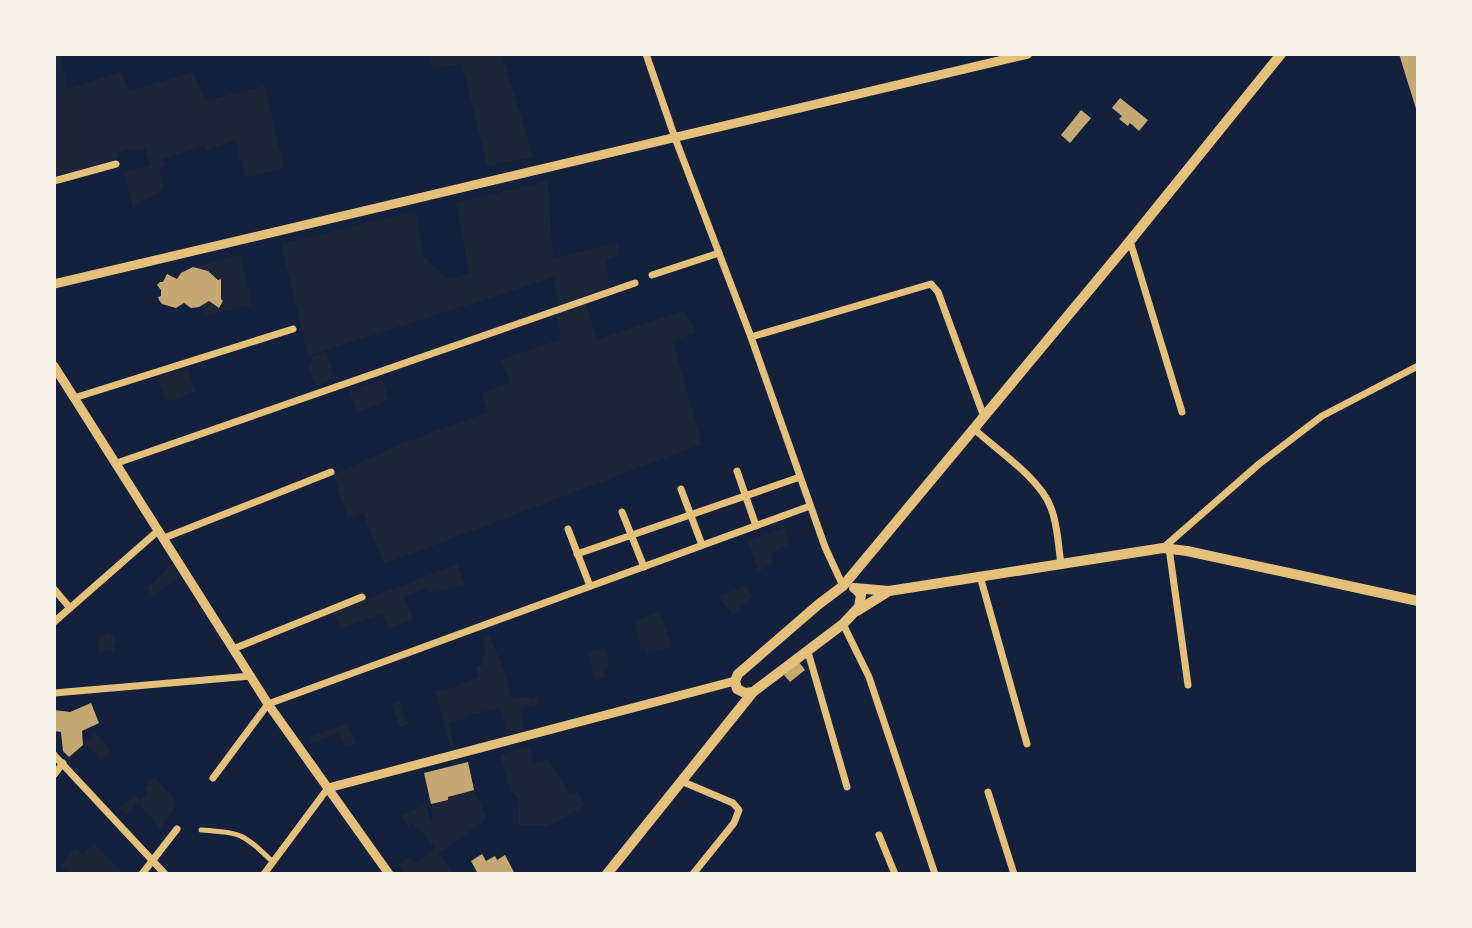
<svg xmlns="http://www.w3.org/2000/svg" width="1472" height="928" font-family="'Fira Sans',sans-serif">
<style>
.green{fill:#1d2539}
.building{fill:#c6a872}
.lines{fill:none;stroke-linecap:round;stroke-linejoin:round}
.pedestrian{stroke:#e5c07b;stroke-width:5}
.minor{stroke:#e5c07b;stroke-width:7}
.tertiary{stroke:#e5c07b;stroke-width:9}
.secondary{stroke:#e5c07b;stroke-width:10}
</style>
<rect width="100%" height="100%" fill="#14213d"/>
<g class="green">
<path d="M 54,54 L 61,54 L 67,89 L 121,72 L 129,91 L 193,72 L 205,101 L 265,86 L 284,168 L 246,178 L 235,141 L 206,150 L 205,146 L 163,159 L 165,166 L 159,168 L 164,189 L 142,201 L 133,209 L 124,173 L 150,165 L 145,149 C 135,149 127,148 118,153 L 119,158 L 54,177 Z"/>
<path d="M 430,54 L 502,54 L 533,157 L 487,166 L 462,63 L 433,70 Z"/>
<path d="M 548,181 L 553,258 L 617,243 L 620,254 L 606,260 L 609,269 L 606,270 L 612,286 L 558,304 L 554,277 L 308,356 L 281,244 L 415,211 L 424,257 L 448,279 L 469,273 L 456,203 Z"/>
<path d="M 240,255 L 252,305 L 205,316 L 202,306 L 209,301 L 219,308 L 223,301 L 222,279 L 218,280 C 214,272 202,268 193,267 Z"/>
<path d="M 586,304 L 597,340 L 684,311 L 696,332 L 673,341 L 702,444 L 384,564 L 363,513 L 348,518 L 333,475 L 398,445 L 488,412 L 482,393 L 510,383 L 501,360 L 561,339 L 556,314 Z"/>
<path d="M 326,352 L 335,380 L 315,386 L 308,364 L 313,362 L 311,356 Z"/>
<path d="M 188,368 L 195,392 L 166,402 L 158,377 Z"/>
<path d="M 382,380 L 389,400 L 357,412 L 350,392 Z"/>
<path d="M 785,528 L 789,544 L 771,554 L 774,563 L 758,571 L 748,541 Z"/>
<path d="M 173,563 L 181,577 L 152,596 L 147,588 Z"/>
<path d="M 457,564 L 465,585 L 429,593 L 427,588 L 404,596 L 413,620 L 388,628 L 383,613 L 341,628 L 334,612 Z"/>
<path d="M 745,586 L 753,597 L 733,614 L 718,597 Z"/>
<path d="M 660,612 L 672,647 L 647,653 L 646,648 L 641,649 L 634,621 Z"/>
<path d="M 110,631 L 117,644 L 113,645 L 115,651 L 99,652 L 97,638 Z"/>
<path d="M 489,635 L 504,670 L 512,699 L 530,696 L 531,699 L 537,697 L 538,705 L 520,710 L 525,730 L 507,734 L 500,708 L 465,716 L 465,719 L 449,723 L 454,746 L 450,747 L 435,691 L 442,689 L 444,691 L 479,677 L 476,667 L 484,664 L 482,656 L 486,654 L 482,637 Z"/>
<path d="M 605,648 L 610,666 L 603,669 L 605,677 L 595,680 L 588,653 Z"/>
<path d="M 400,701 L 405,719 L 409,723 L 400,727 L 392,705 Z"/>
<path d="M 346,723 L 356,743 L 346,746 L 338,734 L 313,743 L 310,737 Z"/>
<path d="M 95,733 L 111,750 L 101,760 L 85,743 Z"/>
<path d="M 530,746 L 534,763 L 549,760 L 570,795 L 578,791 L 585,806 L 547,827 L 538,825 L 519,826 L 518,798 L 510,791 L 500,755 Z"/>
<path d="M 154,778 L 175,798 L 176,805 L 160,828 L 138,803 L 126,814 L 120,808 L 135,795 L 140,801 L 148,793 L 144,789 Z"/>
<path d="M 474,790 L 487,819 L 439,853 L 454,874 L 404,874 L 398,865 L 410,857 L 415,863 L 435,848 L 419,828 L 415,829 L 413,824 L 408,827 L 402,815 L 426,805 L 432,822 L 431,804 L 448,800 L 448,797 Z"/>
<path d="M 94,844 L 124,874 L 102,874 L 98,872 L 97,874 L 66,874 L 68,871 L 61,866 L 71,851 L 76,849 L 83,855 Z"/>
</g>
<g class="building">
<path d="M 1399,54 L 1418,54 L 1418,112 L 1417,112 Z"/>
<path d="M 1120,98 L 1148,120 L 1139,131 L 1130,123 L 1128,126 L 1119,119 L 1122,116 L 1112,108 Z"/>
<path d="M 1081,110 L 1091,118 L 1070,143 L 1061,135 Z"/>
<path d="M 193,267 L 208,271 L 218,280 L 221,279 L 221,299 L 223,301 L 219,308 L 209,301 L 199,307 L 191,308 L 184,303 L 176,308 L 162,304 L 159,300 L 158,297 L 161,296 L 161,290 L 157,285 L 160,282 L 163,282 L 167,274 L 177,279 L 181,273 Z"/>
<path d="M 799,662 L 805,670 L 790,682 L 784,675 Z"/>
<path d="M 91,703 L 99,723 L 82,731 L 83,745 L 69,757 L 63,751 L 61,732 L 54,731 L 54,710 L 70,712 Z"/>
<path d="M 468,762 L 474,790 L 448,797 L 448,800 L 431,804 L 424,773 Z"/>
<path d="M 482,854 L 486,861 L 495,856 L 497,860 L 505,855 L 515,874 L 478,874 L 471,861 Z"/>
</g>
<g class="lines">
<path class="pedestrian" d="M 201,830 C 243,833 242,833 273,862"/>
<g class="minor">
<path d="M 646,54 L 675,138 L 751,337 L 825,547 L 843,586"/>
<path d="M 54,181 L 116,164"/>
<path d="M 1130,241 L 1182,412"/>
<path d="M 652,275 L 719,253"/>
<path d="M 751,337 L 931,284 L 938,292 L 984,417"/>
<path d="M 74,398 L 293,329"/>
<path d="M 974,429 C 997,450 1041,479 1051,508 C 1058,525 1058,546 1061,563"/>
<path d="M 117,463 L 635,283"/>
<path d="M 737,471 L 756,526"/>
<path d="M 681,489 L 702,545"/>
<path d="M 622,512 L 644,567"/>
<path d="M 568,529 L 590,586"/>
<path d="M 164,538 L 331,472"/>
<path d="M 1163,548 L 1259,464 L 1322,416 L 1418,366"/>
<path d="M 1169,548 L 1188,685"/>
<path d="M 577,554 L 800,477"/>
<path d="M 980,576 L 1027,744"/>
<path d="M 54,589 L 70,608"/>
<path d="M 54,622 L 159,530"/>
<path d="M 843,624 L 869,677 L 935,874"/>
<path d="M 233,649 L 362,597"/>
<path d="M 808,652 L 847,787"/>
<path d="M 54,693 L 251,676"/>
<path d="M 54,755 L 165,874"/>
<path d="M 54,775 L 63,763"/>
<path d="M 213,778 L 268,704 L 810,506"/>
<path d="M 681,781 L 733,803 L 739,810 L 734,823 L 693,874"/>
<path d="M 988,792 L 1014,874"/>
<path d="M 879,835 L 895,874"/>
<path d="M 142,874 L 177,829"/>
<path d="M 264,874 L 328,788"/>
</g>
<g class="tertiary">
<path d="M 54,284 L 1028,54"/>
<path d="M 54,366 L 268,704 L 389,874"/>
<path d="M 328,788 L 735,681"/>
</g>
<g class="secondary">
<path d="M 854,588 L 889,591 L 1163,548 L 1187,551 L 1418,601"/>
<path d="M 855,588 L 861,595 L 859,607 L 843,624 L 753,692 L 745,693 L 737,689 L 735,681 L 738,674 L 819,604 L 843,586 L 1125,247 L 1281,54"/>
<path d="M 857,611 L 889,591"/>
<path d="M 607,874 L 753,692"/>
</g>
</g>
<rect width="1472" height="928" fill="none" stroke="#f6f1e7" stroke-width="112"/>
</svg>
